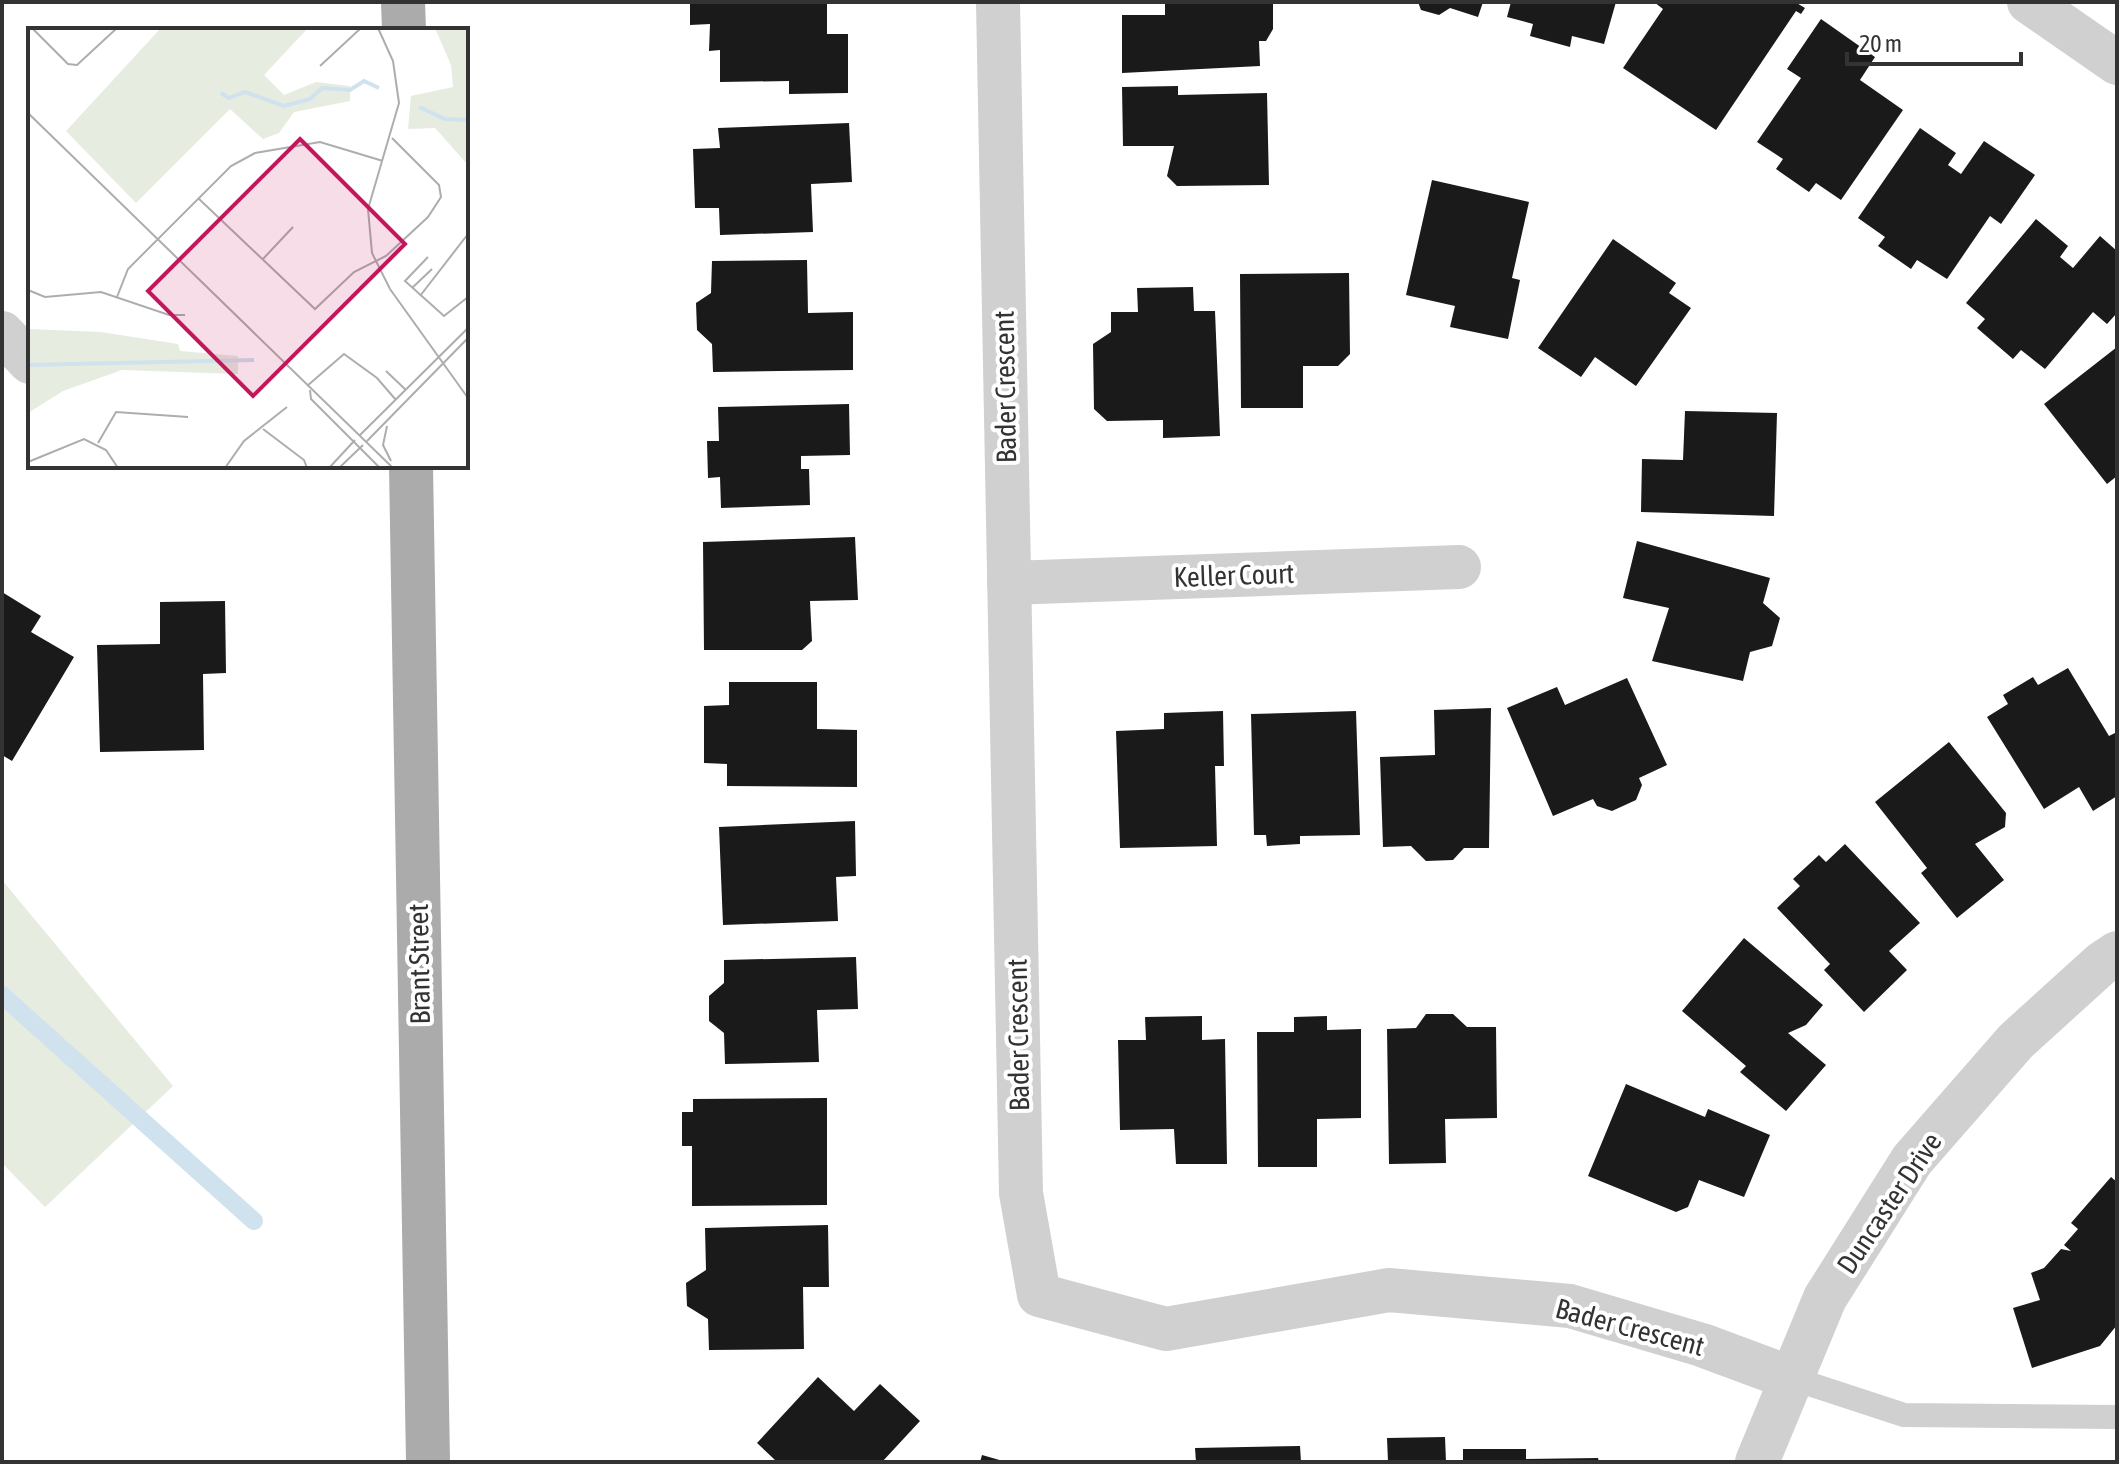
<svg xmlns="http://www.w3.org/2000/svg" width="2119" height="1464" font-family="'Asap Condensed',sans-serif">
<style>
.green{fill:#e6ecdf}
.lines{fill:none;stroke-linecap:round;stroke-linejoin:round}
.stream{stroke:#cfe2ee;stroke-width:18}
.building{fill:#1a1a1a}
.service{stroke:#d0d0d0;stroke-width:24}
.minor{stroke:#d0d0d0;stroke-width:44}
.primary{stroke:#ababab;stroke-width:44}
.labels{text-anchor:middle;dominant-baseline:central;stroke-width:8;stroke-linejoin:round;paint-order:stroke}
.street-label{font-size:28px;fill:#333;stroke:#fff}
.inset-river{fill:none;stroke:#cfe2ee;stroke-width:4}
.inset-road{fill:none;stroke:#adadad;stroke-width:2}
.view{fill:#c2185b;fill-opacity:0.15;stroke:#c2185b;stroke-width:4}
.inset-edge{fill:none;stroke:#333;stroke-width:4}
</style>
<rect width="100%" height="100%" fill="#fff"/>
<path class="green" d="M 2,880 L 173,1086 L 45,1207 L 2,1163 Z"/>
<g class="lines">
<path class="stream" d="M 2,995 L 254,1221"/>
</g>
<g class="building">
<path d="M 690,2 L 827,2 L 827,34 L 848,34 L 848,93 L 789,94 L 789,81 L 720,82 L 720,50 L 709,51 L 710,24 L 690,25 Z"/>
<path d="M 1165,2 L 1273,2 L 1273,29 L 1266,41 L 1259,41 L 1260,66 L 1122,73 L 1122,15 L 1165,15 Z"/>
<path d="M 1418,2 L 1483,2 L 1478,17 L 1450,8 L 1439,15 L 1421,10 Z"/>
<path d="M 1511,2 L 1616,2 L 1604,44 L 1572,36 L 1570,47 L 1530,36 L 1533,24 L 1507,17 Z"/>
<path d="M 1654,2 L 1795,2 L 1805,8 L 1801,14 L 1796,11 L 1716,130 L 1623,68 L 1663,9 Z"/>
<path d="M 1821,19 L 1875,57 L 1860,80 L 1903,110 L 1841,200 L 1816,183 L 1809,192 L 1776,169 L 1783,159 L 1757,142 L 1801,78 L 1787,69 Z"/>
<path d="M 1178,86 L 1178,95 L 1267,93 L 1269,185 L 1177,186 L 1167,176 L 1174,146 L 1123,146 L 1122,87 Z"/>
<path d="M 849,123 L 852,182 L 811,184 L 813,232 L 720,235 L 719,208 L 695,208 L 693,149 L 720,148 L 718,128 Z"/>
<path d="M 1920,128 L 1956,153 L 1948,165 L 1961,174 L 1984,141 L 2035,175 L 2001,224 L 1990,216 L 1947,279 L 1917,260 L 1911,269 L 1878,246 L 1885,237 L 1858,218 Z"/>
<path d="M 1432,180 L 1529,202 L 1512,278 L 1520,280 L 1508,339 L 1450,327 L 1455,306 L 1406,295 Z"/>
<path d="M 2036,219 L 2068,246 L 2060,257 L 2073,268 L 2100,236 L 2117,251 L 2117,313 L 2107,324 L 2093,312 L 2045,369 L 2021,350 L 2013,359 L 1977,328 L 1985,319 L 1966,303 Z"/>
<path d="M 1613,239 L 1676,283 L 1669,293 L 1691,308 L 1636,386 L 1595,357 L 1581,377 L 1538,348 Z"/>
<path d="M 807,260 L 808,313 L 853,312 L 853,370 L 713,372 L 712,344 L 697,330 L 696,303 L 711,293 L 712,261 Z"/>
<path d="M 1349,273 L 1350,354 L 1338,366 L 1303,366 L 1303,408 L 1241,408 L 1240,274 Z"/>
<path d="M 1193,287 L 1194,311 L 1215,311 L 1220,436 L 1163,438 L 1163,420 L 1107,421 L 1094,409 L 1093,344 L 1111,332 L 1111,312 L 1138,312 L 1137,288 Z"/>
<path d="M 2117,347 L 2117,476 L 2107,484 L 2044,404 Z"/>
<path d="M 849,404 L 850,455 L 801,456 L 801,469 L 809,469 L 810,505 L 721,508 L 720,477 L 708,478 L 707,441 L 719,441 L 718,407 Z"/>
<path d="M 1685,411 L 1777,413 L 1774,516 L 1641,512 L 1642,459 L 1683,460 Z"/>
<path d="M 855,537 L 858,600 L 810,601 L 812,641 L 802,650 L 704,650 L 703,542 Z"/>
<path d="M 1637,541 L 1770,578 L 1763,603 L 1780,618 L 1772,646 L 1750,652 L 1743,681 L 1652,661 L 1669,608 L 1623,598 Z"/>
<path d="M 2,592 L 41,616 L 31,632 L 74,657 L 12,761 L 2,755 Z"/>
<path d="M 225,601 L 226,673 L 203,674 L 204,750 L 100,752 L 97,645 L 160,644 L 160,602 Z"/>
<path d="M 2068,668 L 2109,736 L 2117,732 L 2117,796 L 2093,811 L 2079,787 L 2044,809 L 1987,717 L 2008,704 L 2003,695 L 2033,677 L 2038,685 Z"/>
<path d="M 1627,678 L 1667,765 L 1639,778 L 1642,785 L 1636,800 L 1612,811 L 1597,806 L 1593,799 L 1553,816 L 1507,708 L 1557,687 L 1565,705 Z"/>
<path d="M 729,682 L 817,682 L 817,729 L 857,730 L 857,787 L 727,786 L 727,764 L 704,763 L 704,706 L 729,705 Z"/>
<path d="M 1491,708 L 1489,848 L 1464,848 L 1453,860 L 1426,861 L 1411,846 L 1383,847 L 1380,757 L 1435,755 L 1434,710 Z"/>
<path d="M 1223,711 L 1224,766 L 1215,766 L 1217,846 L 1120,848 L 1116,731 L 1164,729 L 1164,713 Z"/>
<path d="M 1356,711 L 1360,835 L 1300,836 L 1300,844 L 1267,846 L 1266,835 L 1254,835 L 1251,714 Z"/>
<path d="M 1949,742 L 2006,813 L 2005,827 L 1975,844 L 2004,880 L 1957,918 L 1921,873 L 1927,868 L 1875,802 Z"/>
<path d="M 855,821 L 856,876 L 836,877 L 838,921 L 723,925 L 719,827 Z"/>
<path d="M 1845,844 L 1920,923 L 1889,951 L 1907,970 L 1864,1012 L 1824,970 L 1830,964 L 1777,908 L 1800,886 L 1793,879 L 1819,855 L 1826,862 Z"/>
<path d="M 1744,938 L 1823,1005 L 1806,1025 L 1788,1033 L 1826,1065 L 1786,1111 L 1740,1072 L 1746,1066 L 1682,1011 Z"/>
<path d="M 856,957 L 858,1009 L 817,1010 L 819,1062 L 725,1064 L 724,1033 L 709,1021 L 709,996 L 724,983 L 724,960 Z"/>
<path d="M 1426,1014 L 1453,1014 L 1467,1027 L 1496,1027 L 1497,1118 L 1445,1119 L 1446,1163 L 1389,1164 L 1387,1029 L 1416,1028 Z"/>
<path d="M 1202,1016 L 1202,1040 L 1225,1039 L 1227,1164 L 1176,1164 L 1174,1129 L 1120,1130 L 1118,1040 L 1146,1040 L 1145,1017 Z"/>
<path d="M 1327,1016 L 1327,1030 L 1361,1029 L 1361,1118 L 1317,1119 L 1317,1167 L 1258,1167 L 1257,1032 L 1294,1032 L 1294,1017 Z"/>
<path d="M 1626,1084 L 1705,1117 L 1708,1109 L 1770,1135 L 1744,1197 L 1699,1180 L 1688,1207 L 1676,1212 L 1588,1176 Z"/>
<path d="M 827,1098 L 827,1205 L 692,1206 L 692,1146 L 682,1146 L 682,1112 L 693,1112 L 693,1099 Z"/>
<path d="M 2111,1177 L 2117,1182 L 2117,1325 L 2100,1346 L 2032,1368 L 2013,1308 L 2040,1300 L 2031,1273 L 2044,1268 L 2061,1249 L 2071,1251 L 2064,1245 L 2078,1229 L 2071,1223 Z"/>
<path d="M 828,1225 L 829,1287 L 803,1287 L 804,1349 L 709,1350 L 708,1319 L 687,1306 L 686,1283 L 706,1270 L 705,1228 Z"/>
<path d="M 818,1377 L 854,1411 L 880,1384 L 920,1421 L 882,1462 L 774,1462 L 775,1460 L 757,1443 Z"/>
<path d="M 1445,1437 L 1446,1462 L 1388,1462 L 1387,1438 Z"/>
<path d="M 1300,1446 L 1301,1462 L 1196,1462 L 1195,1448 Z"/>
<path d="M 1463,1449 L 1526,1449 L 1526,1459 L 1598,1458 L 1599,1462 L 1463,1462 Z"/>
<path d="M 982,1455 L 1003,1461 L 1003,1462 L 980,1462 Z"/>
</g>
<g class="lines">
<path class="service" d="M 1791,1378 L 1904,1415 L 2117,1417"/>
<g class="minor">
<path d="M 998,2 L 1021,1193 L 1039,1295 L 1166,1329 L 1389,1290 L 1570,1306 L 1702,1345 L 1791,1378"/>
<path d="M 2029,2 L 2117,63"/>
<path d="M 2,333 L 30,362"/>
<path d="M 1009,583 L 1459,567"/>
<path d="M 1757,1462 L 1825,1298 L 1912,1160 L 2016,1041 L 2102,963 L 2117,953"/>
</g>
<g class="primary">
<path d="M 403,2 L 404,30"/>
<path d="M 411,466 L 428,1462"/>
</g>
</g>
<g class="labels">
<g class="street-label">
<text transform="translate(1005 387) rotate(-91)">Bader Crescent</text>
<text transform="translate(1234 575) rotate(-2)">Keller Court</text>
<text transform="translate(419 964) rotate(-91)">Brant Street</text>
<text transform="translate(1018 1035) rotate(-91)">Bader Crescent</text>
<text transform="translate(1889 1203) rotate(-56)">Duncaster Drive</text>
<text transform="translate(1630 1327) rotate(15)">Bader Crescent</text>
</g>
</g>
<g transform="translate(28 28)">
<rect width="440" height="440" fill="#fff"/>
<path d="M 133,0 L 280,0 L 236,47 L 256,67 L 288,54 L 322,58 L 322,73 L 266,84 L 251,105 L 235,111 L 202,81 L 108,175 L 38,103 ZM 407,0 L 440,0 L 440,137 L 407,100 L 380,101 L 383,68 L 425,59 L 423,37 ZM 0,301 L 73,304 L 150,316 L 152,323 L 210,328 L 210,346 L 94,342 L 35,363 L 0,385 Z" fill="#e6ecdf"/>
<path class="inset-river" d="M 193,65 L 201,70 L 217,64 L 256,78 L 282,71 L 294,60 L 322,62 L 336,53 L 351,60M 391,79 L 417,91 L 440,92M 0,337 L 226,332"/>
<path class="inset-road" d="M 4,0 L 40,36 L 49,37 L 89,0M 350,0 L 365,33 L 371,75 L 340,181 L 344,225 L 362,261 L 440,370M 292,38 L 333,0M 0,85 L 365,440M 170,170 L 287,281 L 326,244 L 358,228 L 400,189 L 413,169 L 411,157 L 364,110M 400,229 L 377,253 L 416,288 L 440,269M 234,232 L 265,199M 384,260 L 404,241M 0,262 L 17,269 L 73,264 L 141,287 L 157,287M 392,268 L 440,206M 89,269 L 100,241 L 203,138 L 227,125 L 292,114 L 355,133M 358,343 L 378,362M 279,358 L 316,326 L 349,350 L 368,372M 282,362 L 283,371 L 352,440M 359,398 L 355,417 L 363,433M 235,401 L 276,432 L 279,440M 332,407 L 440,300M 339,413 L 440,310M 70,415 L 88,384 L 160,389M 0,434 L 56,411 L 78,422 L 90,440M 197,440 L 216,413 L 259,379M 301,440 L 327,412M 311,440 L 335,417"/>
<path class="view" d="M 272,111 L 377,216 L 225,368 L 120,263 Z"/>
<rect width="440" height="440" class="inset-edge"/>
</g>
<rect width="2119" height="1464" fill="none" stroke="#333333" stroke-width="8"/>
<path d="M1847 52v12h174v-12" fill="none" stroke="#333333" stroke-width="4"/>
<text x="1859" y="52" font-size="24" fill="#333333" stroke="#ffffff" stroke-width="6" paint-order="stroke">20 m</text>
</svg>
